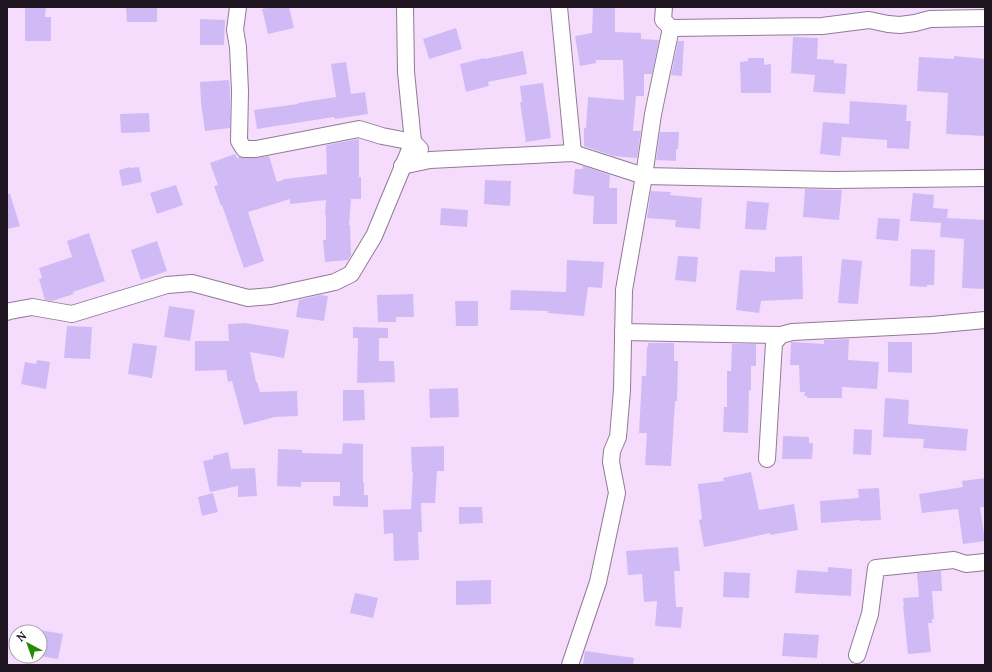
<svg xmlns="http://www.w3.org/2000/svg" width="992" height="672" font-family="Lora,serif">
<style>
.building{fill:#cfbaf6}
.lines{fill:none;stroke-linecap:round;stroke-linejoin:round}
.minor-casing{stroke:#917a96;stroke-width:18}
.minor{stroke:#fff;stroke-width:16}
</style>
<rect width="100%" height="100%" fill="#f6dcfc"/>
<g class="building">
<path d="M 25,7 L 46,7 L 45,17 L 51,17 L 51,41 L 25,41 Z"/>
<path d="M 126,7 L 157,7 L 157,22 L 127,22 Z"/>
<path d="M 272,7 L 289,7 L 294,28 L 268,34 L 262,9 Z"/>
<path d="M 593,7 L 615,7 L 615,32 L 641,33 L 641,39 L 659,40 L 652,74 L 644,74 L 644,96 L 636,96 L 633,131 L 641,131 L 637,158 L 613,156 L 584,146 L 584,128 L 586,128 L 588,97 L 624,100 L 623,60 L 596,60 L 596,63 L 580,66 L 575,36 L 592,33 Z"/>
<path d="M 200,19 L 225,20 L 224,45 L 200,45 Z"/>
<path d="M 456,28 L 462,49 L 429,59 L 423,39 Z"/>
<path d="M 793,37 L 818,38 L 817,59 L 834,60 L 834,63 L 847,64 L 845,94 L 813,92 L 815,75 L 791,73 Z"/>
<path d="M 678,41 L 684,41 L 682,76 L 671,75 Z"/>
<path d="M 523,51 L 527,74 L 488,82 L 489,86 L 466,92 L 460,64 L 485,58 L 485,59 Z"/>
<path d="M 954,56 L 985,59 L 985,136 L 946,134 L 948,93 L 917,91 L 919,57 L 954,59 Z"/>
<path d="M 748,58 L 764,58 L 764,65 L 771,64 L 771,93 L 741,93 L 740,62 L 748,61 Z"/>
<path d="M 346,62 L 351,94 L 365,92 L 368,114 L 335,119 L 334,117 L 257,129 L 254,110 L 298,104 L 298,103 L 336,97 L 331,64 Z"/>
<path d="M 229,80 L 230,92 L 230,128 L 205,131 L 201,103 L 200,82 Z"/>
<path d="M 543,83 L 551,138 L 526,142 L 520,102 L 522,102 L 520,86 Z"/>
<path d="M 850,101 L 907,105 L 906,121 L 911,121 L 909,149 L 887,148 L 887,140 L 842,137 L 840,156 L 820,154 L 823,122 L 849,124 Z"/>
<path d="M 149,113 L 150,132 L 121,133 L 120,114 Z"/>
<path d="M 660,132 L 679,132 L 678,149 L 676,149 L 676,161 L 656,160 Z"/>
<path d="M 359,139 L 359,177 L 361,177 L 361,199 L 351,199 L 349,225 L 350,225 L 351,255 L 348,260 L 325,262 L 323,240 L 326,240 L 326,215 L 325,215 L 326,200 L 290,204 L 290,199 L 248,212 L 264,261 L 244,268 L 222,205 L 221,206 L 214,186 L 218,185 L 210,163 L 235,154 L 237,158 L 240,157 L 244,158 L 256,158 L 269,156 L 277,182 L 285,179 L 327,174 L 326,145 Z"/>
<path d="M 583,166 L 610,175 L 609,188 L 617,188 L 617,224 L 593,224 L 594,196 L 573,194 L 575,169 L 583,169 Z"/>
<path d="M 130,167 L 130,168 L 139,167 L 142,182 L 122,186 L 119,170 Z"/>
<path d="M 485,180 L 511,181 L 510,206 L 484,204 Z"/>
<path d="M 176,185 L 183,205 L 157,214 L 150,193 Z"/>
<path d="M 805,189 L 842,190 L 839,220 L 803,217 Z"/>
<path d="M 651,191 L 671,192 L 670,195 L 702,198 L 700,229 L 675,227 L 676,220 L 647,218 Z"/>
<path d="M 913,193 L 934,195 L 933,208 L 948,209 L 947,218 L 985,220 L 985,289 L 962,288 L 964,239 L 940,237 L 941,223 L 910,221 Z"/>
<path d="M 7,194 L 10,194 L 20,226 L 7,229 Z"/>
<path d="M 747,201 L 769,203 L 766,230 L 745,229 Z"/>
<path d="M 441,208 L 468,210 L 467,227 L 440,225 Z"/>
<path d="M 878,218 L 900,219 L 898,241 L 876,239 Z"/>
<path d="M 89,233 L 105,281 L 73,292 L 74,294 L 52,301 L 45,300 L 39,279 L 42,278 L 39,268 L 72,257 L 67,241 Z"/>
<path d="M 157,241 L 167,271 L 141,280 L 131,250 Z"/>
<path d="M 911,249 L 935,250 L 934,285 L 927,285 L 927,287 L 910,286 Z"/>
<path d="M 678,256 L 698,257 L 696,282 L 675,280 Z"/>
<path d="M 802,256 L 803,299 L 761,301 L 759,313 L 736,310 L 740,270 L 775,272 L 775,257 Z"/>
<path d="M 842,259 L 862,261 L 858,304 L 838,303 Z"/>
<path d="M 567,260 L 604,262 L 602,288 L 588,287 L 584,316 L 548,313 L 548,311 L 510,310 L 511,290 L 566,292 Z"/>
<path d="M 413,294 L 414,317 L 396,317 L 396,322 L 378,322 L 377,295 Z"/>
<path d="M 320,295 L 328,296 L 324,321 L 296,317 L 299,300 Z"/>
<path d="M 455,301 L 478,301 L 478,326 L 456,326 Z"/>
<path d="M 169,306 L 195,310 L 190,341 L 164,337 Z"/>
<path d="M 245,323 L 289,330 L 284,358 L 250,352 L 256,382 L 257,382 L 260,392 L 297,391 L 298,416 L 275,417 L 244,425 L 232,381 L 228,382 L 226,370 L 195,371 L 195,341 L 229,341 L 228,324 Z"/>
<path d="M 67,326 L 92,327 L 90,359 L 64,358 Z"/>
<path d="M 353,327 L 388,328 L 388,338 L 379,338 L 379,361 L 394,361 L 395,382 L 357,383 L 358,338 L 353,338 Z"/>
<path d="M 849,339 L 848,360 L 879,362 L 877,389 L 842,387 L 842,398 L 807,398 L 807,396 L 804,396 L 805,392 L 800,392 L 799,365 L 790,365 L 791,342 L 824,344 L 824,340 Z"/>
<path d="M 888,342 L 912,342 L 912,373 L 888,372 Z"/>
<path d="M 133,343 L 157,346 L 152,378 L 128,374 Z"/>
<path d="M 648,343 L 674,343 L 674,361 L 678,361 L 677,401 L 675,401 L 671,466 L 645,465 L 647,433 L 639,433 L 642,376 L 646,376 L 647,347 L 648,347 Z"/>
<path d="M 732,344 L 756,344 L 756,366 L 751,366 L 751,390 L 749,390 L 748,433 L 723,432 L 724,407 L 727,407 L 727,371 L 731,371 Z"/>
<path d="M 37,360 L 50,362 L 46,389 L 21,384 L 25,362 L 36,364 Z"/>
<path d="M 458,388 L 459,417 L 430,418 L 429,389 Z"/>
<path d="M 343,390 L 364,390 L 365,420 L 343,421 Z"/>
<path d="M 885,398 L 909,400 L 908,424 L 968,429 L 966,451 L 923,448 L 924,439 L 883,437 Z"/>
<path d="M 854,429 L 872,430 L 871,455 L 853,454 Z"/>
<path d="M 783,436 L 809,437 L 809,443 L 813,443 L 812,459 L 782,459 Z"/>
<path d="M 343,443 L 363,444 L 363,483 L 364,483 L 364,495 L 368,495 L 368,507 L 333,506 L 333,496 L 340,496 L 340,482 L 301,482 L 301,487 L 277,486 L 278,449 L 302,450 L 302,453 L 342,454 Z"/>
<path d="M 444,446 L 444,471 L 437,471 L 435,503 L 421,503 L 422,532 L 418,532 L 419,560 L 394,561 L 393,533 L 384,534 L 383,510 L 411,509 L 413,472 L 412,472 L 411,447 Z"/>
<path d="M 228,452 L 231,469 L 255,468 L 257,496 L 238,497 L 238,486 L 210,492 L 203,461 L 213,459 L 213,456 Z"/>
<path d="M 751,472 L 759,510 L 794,504 L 798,530 L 770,535 L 770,533 L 734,541 L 704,547 L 699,520 L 702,519 L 698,484 L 724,481 L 723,478 Z"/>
<path d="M 985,478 L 985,507 L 980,507 L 985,541 L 963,544 L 958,509 L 922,513 L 919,494 L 963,487 L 962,481 Z"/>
<path d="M 879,488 L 881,520 L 860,521 L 860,520 L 821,523 L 820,501 L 859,498 L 858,489 Z"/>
<path d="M 213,493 L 218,512 L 202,516 L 198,497 Z"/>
<path d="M 459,507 L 482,507 L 483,523 L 459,524 Z"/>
<path d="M 678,547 L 680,571 L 674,571 L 676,607 L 683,607 L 681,628 L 655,626 L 657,601 L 644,602 L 642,574 L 628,575 L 626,551 Z"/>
<path d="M 828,567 L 852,569 L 851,596 L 795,593 L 797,570 L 828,572 Z"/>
<path d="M 941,571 L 942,591 L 932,591 L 934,619 L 932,619 L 932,623 L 928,623 L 931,652 L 908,654 L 903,606 L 904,606 L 903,598 L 919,597 L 917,573 Z"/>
<path d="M 724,572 L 750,573 L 749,598 L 723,597 Z"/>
<path d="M 491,580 L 491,604 L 456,605 L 456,581 Z"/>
<path d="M 355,593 L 378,598 L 373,618 L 350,613 Z"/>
<path d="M 40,630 L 63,634 L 58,659 L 40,656 Z"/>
<path d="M 784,633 L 819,635 L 817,658 L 782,656 Z"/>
<path d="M 585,651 L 634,658 L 633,665 L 583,665 Z"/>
</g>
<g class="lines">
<defs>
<g id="minor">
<path d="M 238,7 L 235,30 L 238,47 L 240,91 L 239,141 L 244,149 L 256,149 L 359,129 L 382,136 L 413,142 L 420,149"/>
<path d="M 559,7 L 573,153"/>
<path d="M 664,7 L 663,20 L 671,28 L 822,26 L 869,20 L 888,24 L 900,25 L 915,23 L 930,19 L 985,18"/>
<path d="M 402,166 L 430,160 L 573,153 L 644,176 L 834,180 L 985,178"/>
<path d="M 7,312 L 10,311 L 32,307 L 72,314 L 167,285 L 192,283 L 248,298 L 271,296 L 335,282 L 351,274 L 374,236 L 413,142 L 406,72 L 405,7"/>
<path d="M 623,332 L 781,335"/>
<path d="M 767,459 L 774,343 L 781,335 L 792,332 L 932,325 L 985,320"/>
<path d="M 857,655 L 870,614 L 876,568 L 954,560 L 966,564 L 985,562"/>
<path d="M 570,665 L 598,582 L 617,493 L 611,462 L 612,451 L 618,437 L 622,390 L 624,290 L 644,176 L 653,114 L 671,28"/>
</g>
</defs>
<use href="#minor" class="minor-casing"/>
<use href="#minor" class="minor"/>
</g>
<rect width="992" height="672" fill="none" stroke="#1f1621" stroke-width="16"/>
<g transform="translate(28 644) rotate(319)"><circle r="19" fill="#ffffff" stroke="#a5a2a6"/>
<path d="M0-3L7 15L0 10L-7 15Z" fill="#248b06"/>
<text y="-6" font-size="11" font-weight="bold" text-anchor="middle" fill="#1f1621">N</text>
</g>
</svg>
